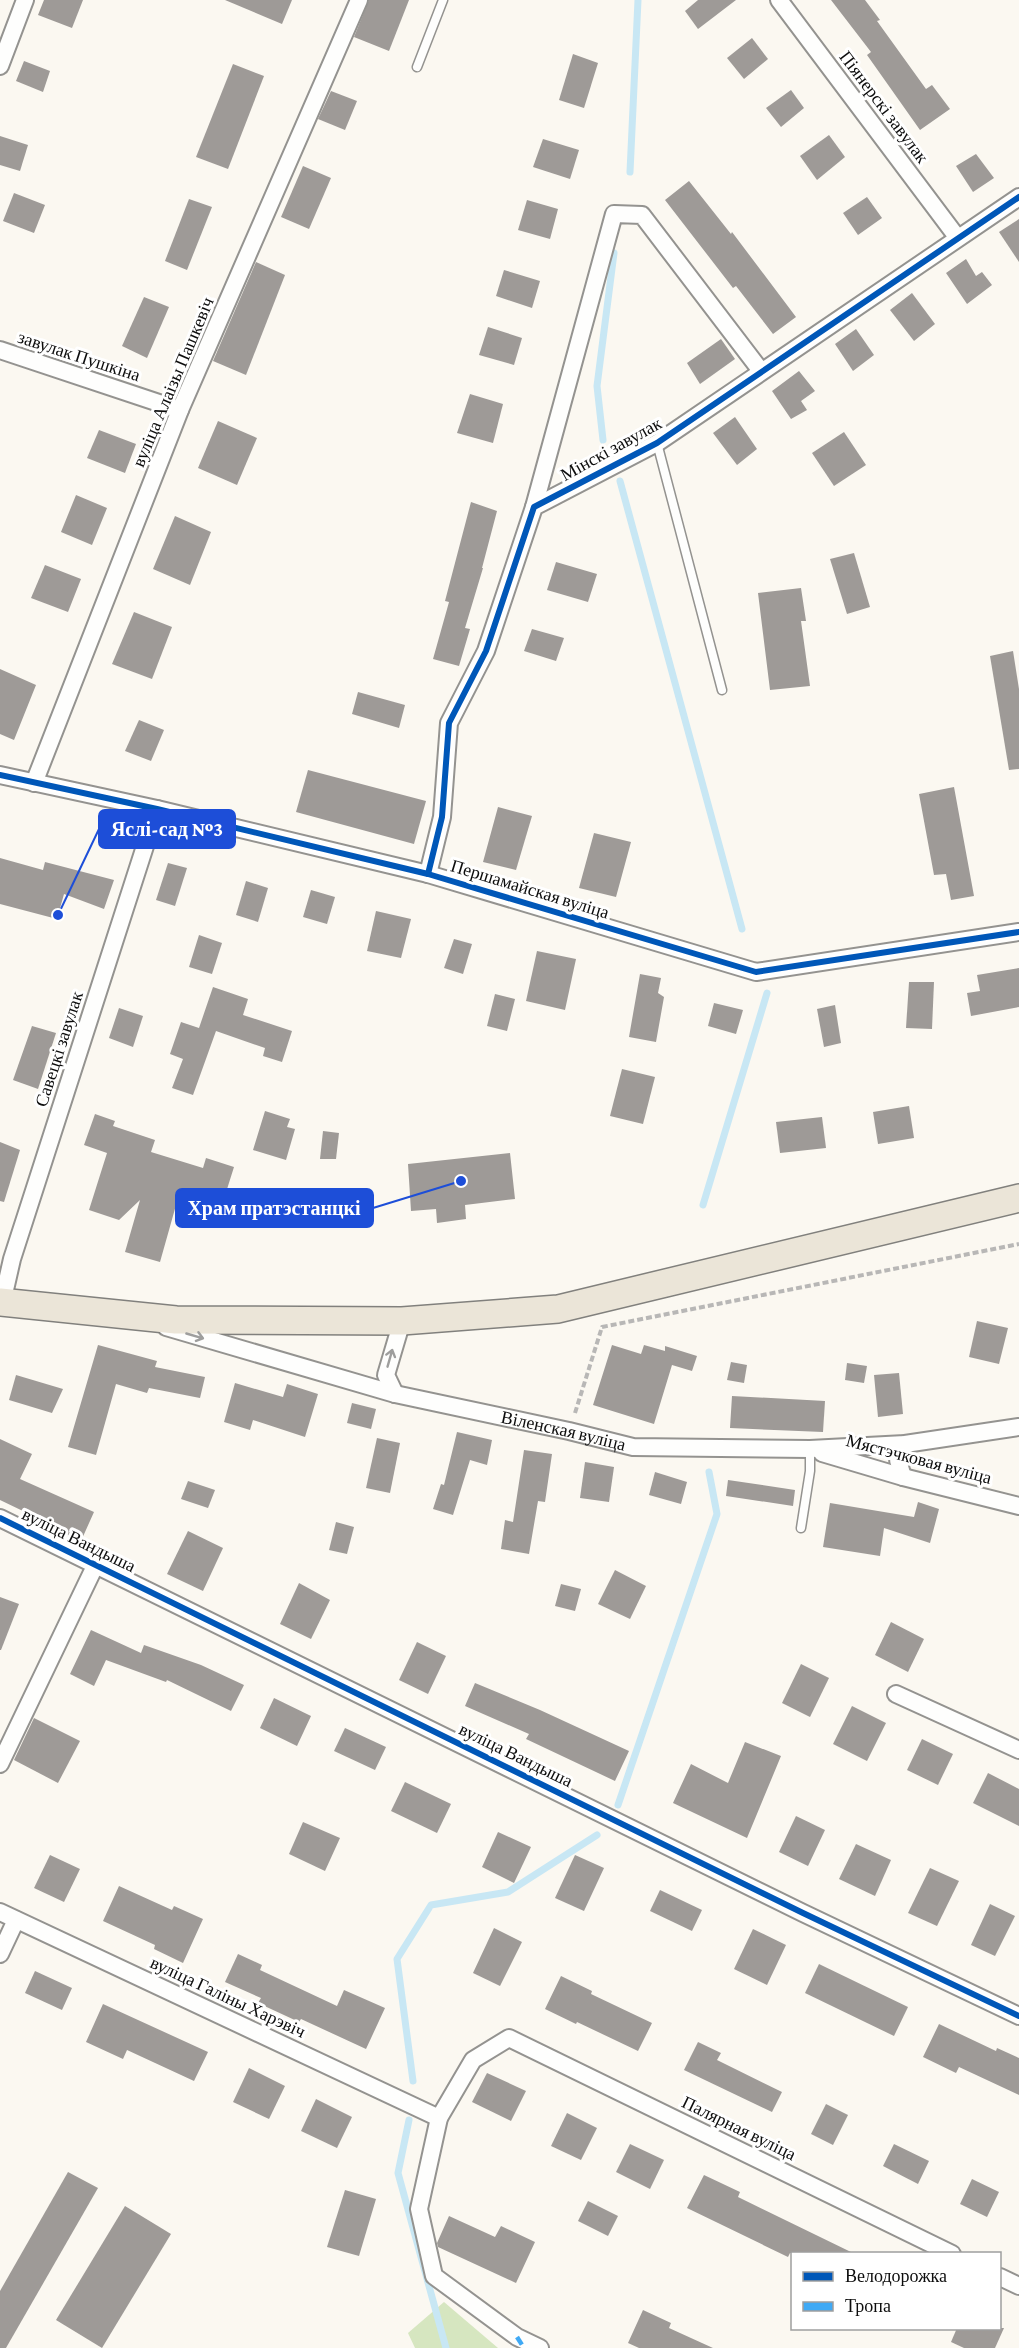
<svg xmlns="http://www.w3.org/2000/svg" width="1019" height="2348" font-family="'Crimson Pro',serif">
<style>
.forest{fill:#d6e6c0}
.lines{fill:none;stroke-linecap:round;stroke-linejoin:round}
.stream{stroke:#c8e7f4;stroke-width:7}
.building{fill:#9e9a97}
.lane-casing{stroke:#949390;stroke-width:11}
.street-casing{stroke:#949390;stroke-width:20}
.primary-casing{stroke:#81807d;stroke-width:30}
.path{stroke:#b8b7b6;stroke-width:4;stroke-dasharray:6 3;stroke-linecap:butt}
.lane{stroke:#fefefd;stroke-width:8}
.street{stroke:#fefefd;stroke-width:16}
.primary{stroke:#ebe5d8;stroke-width:27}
.quiet{stroke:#3fa9f5;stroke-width:4.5;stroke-dasharray:9 4.5;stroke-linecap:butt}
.cycleway-casing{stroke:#fff;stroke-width:10}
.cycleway{stroke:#0057b8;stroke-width:6}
.oneway{stroke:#9e9e9d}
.labels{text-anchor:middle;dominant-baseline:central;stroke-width:6;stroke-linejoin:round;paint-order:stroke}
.street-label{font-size:18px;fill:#0d0d0d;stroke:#fff}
.leader{fill:none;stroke:#1d4ed8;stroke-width:2}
.callout-dot{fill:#1d4ed8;stroke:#fff;stroke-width:2}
.callout{fill:#1d4ed8;stroke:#1d4ed8;stroke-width:2}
.callout-label{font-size:20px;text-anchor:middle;font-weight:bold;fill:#fff}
</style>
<rect width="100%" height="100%" fill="#fbf8f1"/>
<path class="forest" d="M 444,2302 L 498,2348 L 415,2348 L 408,2333 Z"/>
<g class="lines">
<g class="stream">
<path d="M 630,172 L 638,0"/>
<path d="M 603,440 L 597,386 L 614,253"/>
<path d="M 620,481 L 742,929"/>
<path d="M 703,1205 L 767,993"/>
<path d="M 618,1805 L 717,1514 L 709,1472"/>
<path d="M 413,2081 L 397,1959 L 431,1905 L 508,1892 L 597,1835"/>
<path d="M 409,2120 L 398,2173 L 446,2348"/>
</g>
</g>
<g class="building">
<path d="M 44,0 L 83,0 L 72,28 L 38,15 Z"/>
<path d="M 225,0 L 292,0 L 282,24 Z"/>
<path d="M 369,0 L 409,0 L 389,51 L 354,37 Z"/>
<path d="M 698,0 L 736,0 L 698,29 L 685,11 Z"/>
<path d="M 831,0 L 865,0 L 880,20 L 877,21 L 926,89 L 932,85 L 950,109 L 920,130 L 867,55 L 871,52 Z"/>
<path d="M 752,38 L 768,59 L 744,79 L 727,58 Z"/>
<path d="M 573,54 L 598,63 L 584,108 L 559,100 Z"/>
<path d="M 24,61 L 50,71 L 43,92 L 16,81 Z"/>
<path d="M 233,64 L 264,76 L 228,169 L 196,157 Z"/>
<path d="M 791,90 L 804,108 L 781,127 L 766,108 Z"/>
<path d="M 331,91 L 357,101 L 345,130 L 318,119 Z"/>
<path d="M 829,135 L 845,157 L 817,180 L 800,156 Z"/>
<path d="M 0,136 L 28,145 L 20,171 L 0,165 Z"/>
<path d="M 543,139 L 579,150 L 570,179 L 533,167 Z"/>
<path d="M 976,154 L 994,178 L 973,192 L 956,166 Z"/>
<path d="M 303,166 L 331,178 L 309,229 L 281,217 Z"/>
<path d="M 689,181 L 731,234 L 732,232 L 796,317 L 773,334 L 736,286 L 733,288 L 665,200 Z"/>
<path d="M 14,193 L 45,205 L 34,233 L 3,221 Z"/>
<path d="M 867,197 L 882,218 L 858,235 L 843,213 Z"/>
<path d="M 189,199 L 212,207 L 187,270 L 165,261 Z"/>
<path d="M 527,200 L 558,209 L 550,239 L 518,230 Z"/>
<path d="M 1019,219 L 1019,262 L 999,232 Z"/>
<path d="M 966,259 L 976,276 L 982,272 L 992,285 L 967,304 L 946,273 Z"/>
<path d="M 256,262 L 285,275 L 246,375 L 213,361 Z"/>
<path d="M 504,270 L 540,281 L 532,308 L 496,296 Z"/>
<path d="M 912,293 L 935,324 L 914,341 L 890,310 Z"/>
<path d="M 144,297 L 169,307 L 147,358 L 122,346 Z"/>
<path d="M 488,327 L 522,338 L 514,365 L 479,355 Z"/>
<path d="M 856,329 L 874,355 L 853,371 L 835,344 Z"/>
<path d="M 721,339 L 735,359 L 700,384 L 687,363 Z"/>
<path d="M 799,371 L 815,391 L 801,401 L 807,410 L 791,419 L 772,391 Z"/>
<path d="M 470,394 L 503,404 L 493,443 L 457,433 Z"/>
<path d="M 735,417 L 757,449 L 737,465 L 713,433 Z"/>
<path d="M 218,421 L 257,438 L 237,485 L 198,468 Z"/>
<path d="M 99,430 L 136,444 L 125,473 L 87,458 Z"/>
<path d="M 844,432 L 866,465 L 834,486 L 812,453 Z"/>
<path d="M 76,495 L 107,508 L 92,545 L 61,532 Z"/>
<path d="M 471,502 L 497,511 L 482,568 L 483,568 L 465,628 L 470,629 L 459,666 L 433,659 L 449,602 L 445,601 Z"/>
<path d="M 175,516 L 211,532 L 190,585 L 153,569 Z"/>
<path d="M 854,553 L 870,607 L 847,614 L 830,559 Z"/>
<path d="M 556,562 L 597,574 L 588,602 L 547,590 Z"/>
<path d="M 45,565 L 81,579 L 68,612 L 31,598 Z"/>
<path d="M 801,588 L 806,621 L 801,621 L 810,686 L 770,690 L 758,593 Z"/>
<path d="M 134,612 L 172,627 L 152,679 L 112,664 Z"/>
<path d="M 532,629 L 564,638 L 556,661 L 524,651 Z"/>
<path d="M 1013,651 L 1019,689 L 1019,769 L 1009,770 L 990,656 Z"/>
<path d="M 0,669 L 36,685 L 14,740 L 0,734 Z"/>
<path d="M 358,692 L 405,705 L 399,728 L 352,714 Z"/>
<path d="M 139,720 L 164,730 L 151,761 L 125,751 Z"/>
<path d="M 308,770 L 426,801 L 414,844 L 296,812 Z"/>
<path d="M 954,787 L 974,896 L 951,900 L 946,874 L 934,875 L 919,794 Z"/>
<path d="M 498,807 L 532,816 L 516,870 L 483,862 Z"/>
<path d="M 594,833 L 631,842 L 616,897 L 579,888 Z"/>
<path d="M 0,858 L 43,870 L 45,862 L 114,880 L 104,909 L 64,894 L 57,919 L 0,904 Z"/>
<path d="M 168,863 L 187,868 L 175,906 L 156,900 Z"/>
<path d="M 246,881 L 268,888 L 258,922 L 236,915 Z"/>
<path d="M 311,890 L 335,897 L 327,924 L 303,917 Z"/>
<path d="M 376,911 L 411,919 L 401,958 L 367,951 Z"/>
<path d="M 199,935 L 222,943 L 212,974 L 189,967 Z"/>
<path d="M 454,939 L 472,944 L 463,974 L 444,968 Z"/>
<path d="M 537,951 L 576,959 L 565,1010 L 526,1001 Z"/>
<path d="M 1019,968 L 1019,1007 L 971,1016 L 967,993 L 980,991 L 977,975 Z"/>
<path d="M 640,974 L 661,978 L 658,993 L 664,997 L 656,1042 L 629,1037 Z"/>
<path d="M 909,982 L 934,982 L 932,1029 L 906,1028 Z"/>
<path d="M 213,987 L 248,999 L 243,1015 L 292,1031 L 282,1062 L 263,1056 L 265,1048 L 216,1031 L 193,1095 L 172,1088 L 183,1059 L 170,1054 L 181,1022 L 199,1028 Z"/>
<path d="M 495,994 L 515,999 L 507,1031 L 487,1026 Z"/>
<path d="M 714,1003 L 743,1010 L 736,1034 L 708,1026 Z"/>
<path d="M 835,1005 L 841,1043 L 824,1047 L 817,1009 Z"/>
<path d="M 119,1008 L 143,1016 L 133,1047 L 109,1038 Z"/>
<path d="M 32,1026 L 56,1033 L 38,1089 L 13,1080 Z"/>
<path d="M 622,1069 L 655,1077 L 643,1124 L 610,1116 Z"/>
<path d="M 909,1106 L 914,1138 L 878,1144 L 873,1112 Z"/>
<path d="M 265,1111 L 290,1119 L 287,1127 L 295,1129 L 286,1160 L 253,1150 Z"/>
<path d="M 95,1114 L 115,1121 L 113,1126 L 155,1140 L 151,1152 L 203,1168 L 206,1158 L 234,1167 L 222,1205 L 180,1191 L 160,1262 L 125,1252 L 140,1200 L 119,1220 L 89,1210 L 107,1153 L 84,1145 Z"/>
<path d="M 822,1117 L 826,1148 L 780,1153 L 776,1122 Z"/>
<path d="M 323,1131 L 339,1133 L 336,1159 L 320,1159 Z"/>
<path d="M 0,1142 L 20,1150 L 4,1202 L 0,1201 Z"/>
<path d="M 510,1153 L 515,1199 L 465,1205 L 466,1219 L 437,1223 L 436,1209 L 411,1211 L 408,1164 Z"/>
<path d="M 977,1321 L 1008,1328 L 999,1364 L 969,1357 Z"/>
<path d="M 98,1345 L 157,1361 L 155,1367 L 205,1377 L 200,1398 L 149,1388 L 147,1393 L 116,1384 L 96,1455 L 68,1447 Z"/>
<path d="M 612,1345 L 641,1354 L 644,1345 L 665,1351 L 665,1346 L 697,1356 L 692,1371 L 672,1365 L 654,1424 L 593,1405 Z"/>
<path d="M 731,1362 L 747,1365 L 744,1383 L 727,1380 Z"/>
<path d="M 847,1363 L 867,1366 L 864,1383 L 845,1380 Z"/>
<path d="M 899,1373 L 903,1414 L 878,1417 L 874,1375 Z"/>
<path d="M 16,1375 L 63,1389 L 52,1413 L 9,1400 Z"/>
<path d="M 235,1383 L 283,1397 L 287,1384 L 318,1394 L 305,1437 L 253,1420 L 250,1430 L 224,1422 Z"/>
<path d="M 732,1396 L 825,1401 L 823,1432 L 730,1428 Z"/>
<path d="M 352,1403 L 376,1409 L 371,1429 L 347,1423 Z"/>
<path d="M 457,1432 L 492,1440 L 487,1465 L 470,1460 L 453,1515 L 433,1509 L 441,1484 L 444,1485 Z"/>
<path d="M 377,1438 L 400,1443 L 390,1493 L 366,1488 Z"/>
<path d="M 0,1439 L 32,1454 L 20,1479 L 94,1512 L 81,1541 L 23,1515 L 25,1512 L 0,1500 Z"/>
<path d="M 524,1450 L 552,1454 L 545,1502 L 538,1501 L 529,1554 L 501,1549 L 505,1520 L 513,1522 Z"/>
<path d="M 585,1462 L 614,1467 L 609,1502 L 580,1498 Z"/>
<path d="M 655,1472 L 687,1482 L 681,1504 L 649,1495 Z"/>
<path d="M 728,1480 L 795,1490 L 793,1506 L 726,1496 Z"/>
<path d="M 188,1481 L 215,1490 L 208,1508 L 181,1499 Z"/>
<path d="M 918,1502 L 939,1509 L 930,1543 L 884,1528 L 880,1556 L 823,1547 L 830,1503 L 914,1517 Z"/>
<path d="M 336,1522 L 354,1527 L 347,1554 L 329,1550 Z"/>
<path d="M 188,1531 L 223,1548 L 203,1591 L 167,1574 Z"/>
<path d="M 615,1570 L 646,1586 L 630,1619 L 598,1604 Z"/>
<path d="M 299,1583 L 330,1600 L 311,1639 L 280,1624 Z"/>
<path d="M 561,1584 L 581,1589 L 575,1611 L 555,1606 Z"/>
<path d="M 0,1597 L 19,1604 L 1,1650 L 0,1650 Z"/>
<path d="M 891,1622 L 924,1639 L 908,1672 L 875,1655 Z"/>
<path d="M 91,1630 L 141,1653 L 144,1645 L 201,1665 L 244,1685 L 231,1711 L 167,1680 L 166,1682 L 106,1660 L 94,1686 L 70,1674 Z"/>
<path d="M 417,1642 L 446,1656 L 428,1694 L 399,1680 Z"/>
<path d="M 801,1664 L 829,1678 L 810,1717 L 782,1703 Z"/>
<path d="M 475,1683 L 540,1710 L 629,1751 L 615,1781 L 526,1739 L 529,1734 L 465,1706 Z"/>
<path d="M 274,1698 L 311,1716 L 297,1746 L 260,1728 Z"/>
<path d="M 852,1706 L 886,1723 L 867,1761 L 833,1744 Z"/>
<path d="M 34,1718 L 80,1741 L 58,1783 L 14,1760 Z"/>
<path d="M 345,1728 L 386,1747 L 375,1770 L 334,1751 Z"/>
<path d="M 922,1739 L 953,1754 L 938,1785 L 907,1770 Z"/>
<path d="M 745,1742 L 781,1756 L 747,1838 L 673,1803 L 691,1764 L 728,1783 Z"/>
<path d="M 988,1773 L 1019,1789 L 1019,1826 L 973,1803 Z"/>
<path d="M 405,1782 L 451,1804 L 437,1833 L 391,1811 Z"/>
<path d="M 796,1816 L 825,1830 L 808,1866 L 779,1852 Z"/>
<path d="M 303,1822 L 340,1838 L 325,1871 L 289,1854 Z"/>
<path d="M 498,1832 L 531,1847 L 514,1883 L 482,1867 Z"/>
<path d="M 856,1844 L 891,1860 L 875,1896 L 839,1879 Z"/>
<path d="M 50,1855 L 80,1869 L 64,1902 L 34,1888 Z"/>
<path d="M 575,1855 L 604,1868 L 584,1911 L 555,1898 Z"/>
<path d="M 930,1868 L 959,1881 L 937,1926 L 908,1913 Z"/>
<path d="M 119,1886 L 172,1910 L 174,1906 L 203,1919 L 183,1963 L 154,1949 L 155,1945 L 103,1921 Z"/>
<path d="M 660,1890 L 702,1910 L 692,1931 L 650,1911 Z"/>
<path d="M 990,1904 L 1015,1916 L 995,1956 L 971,1945 Z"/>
<path d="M 494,1928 L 522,1942 L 500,1986 L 473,1973 Z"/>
<path d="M 753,1929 L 786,1945 L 767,1985 L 734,1969 Z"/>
<path d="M 238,1954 L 262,1965 L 260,1970 L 337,2006 L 344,1990 L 385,2008 L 366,2049 L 301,2019 L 299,2022 L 258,2003 L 261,1998 L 225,1982 Z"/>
<path d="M 819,1964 L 908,2007 L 894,2036 L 805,1993 Z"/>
<path d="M 35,1971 L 72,1988 L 62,2010 L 25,1993 Z"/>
<path d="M 561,1976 L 592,1991 L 591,1994 L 652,2023 L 638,2051 L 577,2022 L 576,2024 L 545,2009 Z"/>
<path d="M 103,2004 L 208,2052 L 194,2081 L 127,2050 L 123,2059 L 86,2042 Z"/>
<path d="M 939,2024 L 996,2051 L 997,2048 L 1019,2058 L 1019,2095 L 959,2067 L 956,2073 L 923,2057 Z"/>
<path d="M 698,2042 L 721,2053 L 717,2060 L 782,2092 L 772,2112 L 684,2070 Z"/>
<path d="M 249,2068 L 285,2086 L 269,2119 L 233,2102 Z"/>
<path d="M 487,2073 L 526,2091 L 511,2121 L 472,2102 Z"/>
<path d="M 316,2099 L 352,2117 L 337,2148 L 301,2131 Z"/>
<path d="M 826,2104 L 848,2115 L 833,2145 L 811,2134 Z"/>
<path d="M 567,2113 L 597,2128 L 581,2160 L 551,2146 Z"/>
<path d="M 630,2144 L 664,2160 L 650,2189 L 616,2172 Z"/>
<path d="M 894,2144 L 929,2161 L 918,2184 L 883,2166 Z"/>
<path d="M 68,2172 L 98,2188 L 6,2348 L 0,2348 L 0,2291 Z"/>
<path d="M 704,2175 L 740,2192 L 738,2197 L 853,2253 L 790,2253 L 788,2257 L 687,2208 Z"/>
<path d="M 972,2179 L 999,2192 L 987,2217 L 960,2204 Z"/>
<path d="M 345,2190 L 376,2199 L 359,2256 L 327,2247 Z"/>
<path d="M 588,2201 L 618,2216 L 608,2236 L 578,2221 Z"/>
<path d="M 125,2206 L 171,2234 L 102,2348 L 56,2320 Z"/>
<path d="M 449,2216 L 495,2237 L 501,2226 L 535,2242 L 516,2283 L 438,2247 L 437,2243 Z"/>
<path d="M 643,2310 L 671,2323 L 669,2328 L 713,2348 L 639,2348 L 628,2343 Z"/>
<path d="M 957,2328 L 1004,2328 L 995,2348 L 964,2348 L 951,2342 Z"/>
</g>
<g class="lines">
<defs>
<g id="lane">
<path d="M 417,67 L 443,0"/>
<path d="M 657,443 L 722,690"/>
<path d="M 801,1528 L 810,1471 L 810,1449"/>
</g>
<g id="street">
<path d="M 779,0 L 957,237"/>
<path d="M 0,66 L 25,0"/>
<path d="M 0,350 L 180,410"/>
<path d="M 534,507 L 614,214 L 642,215 L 761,371"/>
<path d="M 0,775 L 157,809 L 428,874 L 756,972 L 1019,932"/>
<path d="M 34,783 L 180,410 L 359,0"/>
<path d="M 428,874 L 442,817 L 449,723 L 486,651 L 534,507 L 657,443 L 1019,197"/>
<path d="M 2,1303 L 12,1259 L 157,809"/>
<path id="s1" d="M 166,1327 L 395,1394 L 569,1431 L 633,1447 L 810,1449 L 905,1444 L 1019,1427"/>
<path d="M 395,1394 L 386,1375 L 402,1321"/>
<path d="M 822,1453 L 903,1477 L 1019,1506"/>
<path d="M 903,1477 L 898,1460 L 905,1444"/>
<path d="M 0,1518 L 803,1913 L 1019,2016"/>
<path d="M 896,1694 L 1019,1750"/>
<path d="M 0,1764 L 96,1564"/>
<path d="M 0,1912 L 439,2118"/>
<path d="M 0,1954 L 16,1920"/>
<path d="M 1000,2277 L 1019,2286"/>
<path d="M 540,2348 L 517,2337 L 434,2276 L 419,2209 L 439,2118 L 473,2060 L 509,2038 L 952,2254"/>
</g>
<path id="primary" d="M 0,1302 L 176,1320 L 402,1321 L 558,1309 L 1019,1198"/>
</defs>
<use href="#lane" class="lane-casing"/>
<use href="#street" class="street-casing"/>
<use href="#primary" class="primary-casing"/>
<path class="path" d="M 575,1413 L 602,1327 L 1019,1244"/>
<use href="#lane" class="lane"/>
<use href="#street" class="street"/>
<use href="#primary" class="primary"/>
<path class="quiet" d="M 517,2337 L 524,2348"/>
<defs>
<g id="cycleway">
<path d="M 0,775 L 157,809 L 428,874 L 756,972 L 1019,932"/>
<path d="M 428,874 L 442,817 L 449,723 L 486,651 L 534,507 L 657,443 L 1019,197"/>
<path d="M 0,1518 L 803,1913 L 1019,2016"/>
</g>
</defs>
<use href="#cycleway" class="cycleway-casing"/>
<use href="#cycleway" class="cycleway"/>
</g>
<defs><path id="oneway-shaft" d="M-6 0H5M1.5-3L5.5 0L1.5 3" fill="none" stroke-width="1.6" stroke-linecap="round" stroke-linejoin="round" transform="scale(1.5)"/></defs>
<g class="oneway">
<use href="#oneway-shaft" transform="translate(195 1336) rotate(16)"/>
<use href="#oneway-shaft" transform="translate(390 1358) rotate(-74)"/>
</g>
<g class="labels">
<g class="street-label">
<text transform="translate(884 107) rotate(53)">Піянерскі завулак</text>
<text transform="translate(79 356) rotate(18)">завулак Пушкіна</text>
<text transform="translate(173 382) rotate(-67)">вуліца Алаізы Пашкевіч</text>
<text transform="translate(611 449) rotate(-29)">Мінскі завулак</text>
<text transform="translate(530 889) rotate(17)">Першамайская вуліца</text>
<text transform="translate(59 1049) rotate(-72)">Савецкі завулак</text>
<text stroke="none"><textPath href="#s1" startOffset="411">Віленская вуліца</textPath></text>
<text transform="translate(919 1459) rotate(15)">Мястэчковая вуліца</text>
<text transform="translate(79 1540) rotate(26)">вуліца Вандыша</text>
<text transform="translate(516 1755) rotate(26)">вуліца Вандыша</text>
<text transform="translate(228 1997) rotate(25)">вуліца Галіны Харэвіч</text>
<text transform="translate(739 2128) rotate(26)">Палярная вуліца</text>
</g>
</g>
<path class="leader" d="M58 915L99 829M461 1181L373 1208"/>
<g class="callout-dot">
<circle cx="58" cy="915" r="6"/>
<circle cx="461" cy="1181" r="6"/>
</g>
<g class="callout">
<rect x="99" y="810" width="136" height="38" rx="6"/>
<rect x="176" y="1189" width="197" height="38" rx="6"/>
</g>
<g class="callout-label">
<text x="167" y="836">Яслі-сад №3</text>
<text x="274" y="1215">Храм пратэстанцкі</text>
</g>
<rect x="791" y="2252" width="210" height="78" fill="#ffffff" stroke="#9e9e9e" stroke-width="1.5"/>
<rect x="803" y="2272" width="30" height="9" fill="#0057b8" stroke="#9e9e9e" stroke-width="1.5"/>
<text x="845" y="2282" font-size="18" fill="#0d0d0d">Велодорожка</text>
<rect x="803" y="2302" width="30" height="9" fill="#3fa9f5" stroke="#9e9e9e" stroke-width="1.5"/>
<text x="845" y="2312" font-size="18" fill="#0d0d0d">Тропа</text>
</svg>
